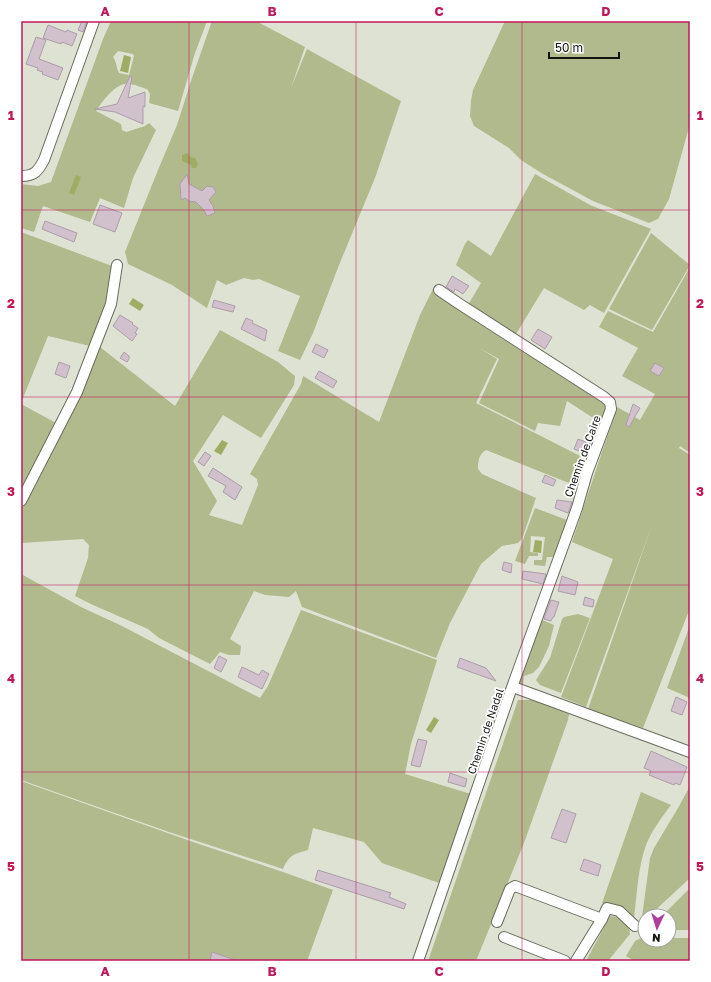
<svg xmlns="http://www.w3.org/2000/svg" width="711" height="982" font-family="'Golos Text',sans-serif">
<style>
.green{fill:#b0ba8c;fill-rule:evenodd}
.water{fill:#9fad64}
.building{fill:#d0c1cd;stroke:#ac9ea9}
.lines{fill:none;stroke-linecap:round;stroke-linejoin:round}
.minor-casing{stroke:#696d5e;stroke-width:12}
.minor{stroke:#fff;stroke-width:10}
.grid{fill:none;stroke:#c2185b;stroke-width:1;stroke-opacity:0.55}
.labels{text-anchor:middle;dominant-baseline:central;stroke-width:3.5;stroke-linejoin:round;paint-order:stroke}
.street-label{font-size:11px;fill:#13140f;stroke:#fff}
.neatline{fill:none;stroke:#c2185b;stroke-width:1.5}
.grid-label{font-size:13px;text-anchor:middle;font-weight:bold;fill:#c2185b}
</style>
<rect width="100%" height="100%" fill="#dee2d2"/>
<g class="green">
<path d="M 111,21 L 207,21 L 195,53 L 178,111 L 149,103 L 150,94 L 147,89 C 142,88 135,84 129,84 C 116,82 102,102 96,111 L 121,124 L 122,130 L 126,132 L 145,126 L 149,123 L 156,130 L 133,178 L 124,208 L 100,198 L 90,222 L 43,206 L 34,232 L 21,228 L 21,184 L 38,186 L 51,182 L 103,39 ZM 118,51 L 133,54 L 134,56 L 129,75 L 119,73 C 116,67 117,63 113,57 Z"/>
<path d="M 212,21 L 256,21 L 305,47 L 291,88 L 307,49 L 401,101 L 375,178 L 339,265 L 313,333 L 300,360 L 278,351 L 300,296 L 259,279 L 253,280 L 244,278 L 226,285 L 217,280 L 207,308 L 172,285 L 128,264 L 125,252 L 158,170 L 177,125 L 192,78 Z"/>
<path d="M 505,21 L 690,21 L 690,124 L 669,199 L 658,219 L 649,223 L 593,201 L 543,174 L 521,160 L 509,148 L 474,126 L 470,116 L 471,101 L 473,90 Z"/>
<path d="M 535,174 L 590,205 L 651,229 L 604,313 L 590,305 L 584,310 L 544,288 L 516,334 L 468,305 L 481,283 L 456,265 L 465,244 L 468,240 L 491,256 Z"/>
<path d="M 21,232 L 112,266 L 111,291 L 90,346 L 48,336 L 21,403 Z"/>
<path d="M 651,233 L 690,265 L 652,330 L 609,309 Z"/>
<path d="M 690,267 L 690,453 L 680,446 L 679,448 L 690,455 L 690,608 L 643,728 L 588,709 L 652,525 L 586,707 L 561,697 L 613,559 L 572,542 L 617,407 L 640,420 L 655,394 L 622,376 L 638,348 L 599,327 L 608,311 L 653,332 Z"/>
<path d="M 433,289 L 451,302 L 606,402 L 607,414 L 601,423 L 567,401 L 560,426 L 538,423 L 535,431 L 479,403 L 499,359 L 479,348 L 497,359 L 476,403 L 580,456 L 569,483 L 486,450 C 479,454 478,461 478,469 L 482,474 L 536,498 L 522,539 L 518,543 L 502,546 L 481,564 L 450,623 L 436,658 L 302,607 L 296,591 L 289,597 L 265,595 L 254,591 L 230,639 L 241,646 L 240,655 L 229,655 L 220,652 L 210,664 L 159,638 L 148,629 L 93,605 L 75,596 L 88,558 L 89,545 L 83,539 L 21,543 L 21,511 L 36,485 L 83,390 L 100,347 L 175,406 L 220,330 L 278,362 L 295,376 L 294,385 L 261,438 L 223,415 L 193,461 L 217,501 L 209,515 L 242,525 L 258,485 L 257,479 L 250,474 L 301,384 L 303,376 L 379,422 L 420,315 Z"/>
<path d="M 21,404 L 58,424 L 21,495 Z"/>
<path d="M 535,508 L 567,520 L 554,557 L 547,557 L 545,566 L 534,565 L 534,560 L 542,560 L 545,537 L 531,536 L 530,552 L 538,553 L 538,556 L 529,556 L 525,564 L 515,561 Z"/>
<path d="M 21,574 L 83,608 L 120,625 L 260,698 L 268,686 L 301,610 L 437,660 L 411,744 L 405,774 L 471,794 L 442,884 L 382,863 L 364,842 L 313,828 L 308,850 C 294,854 289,855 283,869 L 169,832 L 21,780 Z"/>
<path d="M 578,614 L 590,618 L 561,693 L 540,685 L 536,680 L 550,658 L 562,619 L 564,617 Z"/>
<path d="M 540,619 L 554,625 L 549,646 L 539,667 L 533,673 L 524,676 L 523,684 L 521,686 L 515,685 Z"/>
<path d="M 690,625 L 690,698 L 667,688 Z"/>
<path d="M 518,700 L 533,700 L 569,714 L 568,720 L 524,843 L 476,961 L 428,961 Z"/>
<path d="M 21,781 L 193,842 L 283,872 L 333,890 L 307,961 L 21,961 Z"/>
<path d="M 690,786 L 690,878 L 649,916 L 645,916 L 645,920 L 641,924 L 650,858 L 654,848 L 678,808 Z"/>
<path d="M 641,792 L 671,805 C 662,817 652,830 646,845 C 638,867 637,894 634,918 L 623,907 L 602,903 Z"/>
<path d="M 690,888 L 690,930 L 669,930 L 669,916 L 662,916 Z"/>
<path d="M 610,916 C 622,917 629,921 630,934 L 608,961 L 586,961 Z"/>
<path d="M 643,937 L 645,937 L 645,940 L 669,940 L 669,938 L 690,938 L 690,960 L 633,960 L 626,956 L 635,941 Z"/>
</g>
<g class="water">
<path d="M 124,55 L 131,57 L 128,73 L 120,71 Z"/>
<path d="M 187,153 L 191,157 L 195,158 L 198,164 L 196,168 L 192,168 L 191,165 L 182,161 L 182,155 Z"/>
<path d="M 76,175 L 81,177 L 74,195 L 69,193 Z"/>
<path d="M 133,298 L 144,305 L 140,311 L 129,304 Z"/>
<path d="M 222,440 L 228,443 L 221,455 L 214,451 Z"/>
<path d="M 535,540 L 542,541 L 541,553 L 533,552 Z"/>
<path d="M 434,717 L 439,720 L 431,733 L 426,730 Z"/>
</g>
<g class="building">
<path d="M 82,21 L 87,21 L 83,32 L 78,30 Z"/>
<path d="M 48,25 L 66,32 L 67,30 L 77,34 L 72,46 L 62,42 L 61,44 L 43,38 Z"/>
<path d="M 36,37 L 46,40 L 39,59 L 63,68 L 58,80 L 42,74 L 43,72 L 37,70 L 38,68 L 26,64 Z"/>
<path d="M 130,76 L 132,77 L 128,98 L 145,92 L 145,107 L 143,106 L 143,124 L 115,112 L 95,109 L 117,104 Z"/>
<path d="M 187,174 L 189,184 L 202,191 L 207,186 L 213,187 L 216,192 L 209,200 L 213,206 L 215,213 L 207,216 L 204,210 L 196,202 L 189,201 L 185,198 L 181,200 L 180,184 Z"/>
<path d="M 100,205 L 122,213 L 115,232 L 93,224 Z"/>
<path d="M 45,221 L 77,233 L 74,242 L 42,229 Z"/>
<path d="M 452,276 L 469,286 L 463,294 L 455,289 L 454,292 L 446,287 Z"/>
<path d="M 214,300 L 235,306 L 233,312 L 212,307 Z"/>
<path d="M 120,315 L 133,323 L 132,324 L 138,328 L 135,333 L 137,334 L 132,341 L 113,326 Z"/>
<path d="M 246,318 L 253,321 L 252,323 L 267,330 L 265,341 L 241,329 Z"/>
<path d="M 538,329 L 552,337 L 545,349 L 531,340 Z"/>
<path d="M 316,344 L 328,350 L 324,358 L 312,352 Z"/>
<path d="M 124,352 L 129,356 L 129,359 L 127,362 L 120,358 Z"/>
<path d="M 59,362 L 70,366 L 66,378 L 55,374 Z"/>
<path d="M 655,363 L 664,368 L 659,376 L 650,371 Z"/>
<path d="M 319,371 L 337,381 L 333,388 L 315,378 Z"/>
<path d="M 633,404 L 640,408 L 629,427 L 626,425 Z"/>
<path d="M 578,439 L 591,444 L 587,454 L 574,449 Z"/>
<path d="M 205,452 L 211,456 L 204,466 L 198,462 Z"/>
<path d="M 213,468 L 242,487 L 235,500 L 223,492 L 226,486 L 208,476 Z"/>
<path d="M 545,475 L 556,480 L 553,486 L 542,482 Z"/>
<path d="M 557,500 L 572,502 L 568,513 L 555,508 Z"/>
<path d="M 504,562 L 512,564 L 511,573 L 502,570 Z"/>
<path d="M 523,571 L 546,574 L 543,584 L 522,579 Z"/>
<path d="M 562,576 L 578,582 L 575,595 L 558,591 Z"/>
<path d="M 585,597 L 594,600 L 593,607 L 583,605 Z"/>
<path d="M 551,600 L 559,602 L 554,617 L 553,617 L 551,621 L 544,619 Z"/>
<path d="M 219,656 L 227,660 L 221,672 L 214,668 Z"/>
<path d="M 460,658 L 486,668 L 496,681 L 457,667 Z"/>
<path d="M 242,667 L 259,675 L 262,670 L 269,674 L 262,689 L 238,677 Z"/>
<path d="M 676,697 L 687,702 L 682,715 L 671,711 Z"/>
<path d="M 418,739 L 427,741 L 420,767 L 411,765 Z"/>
<path d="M 651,751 L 687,767 L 680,785 L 675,783 L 674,785 L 649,775 L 651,771 L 644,768 Z"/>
<path d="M 450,773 L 467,779 L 465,787 L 448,782 Z"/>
<path d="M 562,809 L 576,814 L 566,843 L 551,838 Z"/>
<path d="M 584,859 L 601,865 L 598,876 L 580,870 Z"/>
<path d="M 318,870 L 391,893 L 389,897 L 406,904 L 404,909 L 315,880 Z"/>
<path d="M 212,952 L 235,960 L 235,961 L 210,961 Z"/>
</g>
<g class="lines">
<defs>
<g id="minor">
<path d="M 21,176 C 35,176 38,171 44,160 L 94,21"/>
<path d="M 21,501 L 77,392 L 111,304 L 117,265"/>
<path d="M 513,687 L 690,752"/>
<path d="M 497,922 L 510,889 L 515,886 L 602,919 L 607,908 L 619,911 L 635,926"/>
<path d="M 504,937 L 565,961"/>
<path d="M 418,961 L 511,690 L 577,508 L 587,473 L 611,409 L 610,402 L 604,397 L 458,303 L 439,290"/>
<path d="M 576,961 L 602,919"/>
</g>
</defs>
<use href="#minor" class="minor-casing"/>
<use href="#minor" class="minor"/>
</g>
<path class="grid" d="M 189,21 L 189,961M 356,21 L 356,961M 522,21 L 522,961M 21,210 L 690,210M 21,397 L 690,397M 21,585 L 690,585M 21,772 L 690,772"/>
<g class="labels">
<g class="street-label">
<text transform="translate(582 456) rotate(-70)">Chemin de Caire</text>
<text transform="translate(485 731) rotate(-71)">Chemin de Nadal</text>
</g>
</g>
<rect width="711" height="982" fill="none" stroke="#ffffff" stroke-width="44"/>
<g transform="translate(657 928) rotate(184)"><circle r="19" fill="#ffffff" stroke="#a1a19f"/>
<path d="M0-3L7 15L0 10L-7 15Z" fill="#ad409f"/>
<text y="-6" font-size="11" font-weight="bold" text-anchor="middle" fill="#13140f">N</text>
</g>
<path d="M549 52v6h70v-6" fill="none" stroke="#13140f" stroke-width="2"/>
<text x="555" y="52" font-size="12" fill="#13140f" stroke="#ffffff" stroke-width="3" paint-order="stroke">50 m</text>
<rect x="22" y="22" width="667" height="938" class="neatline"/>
<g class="grid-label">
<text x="105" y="16">A</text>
<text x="272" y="16">B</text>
<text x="439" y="16">C</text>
<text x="606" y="16">D</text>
<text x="11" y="120">1</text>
<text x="700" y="120">1</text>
<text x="11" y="308">2</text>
<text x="700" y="308">2</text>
<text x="11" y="496">3</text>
<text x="700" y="496">3</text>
<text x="11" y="683">4</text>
<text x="700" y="683">4</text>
<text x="11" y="871">5</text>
<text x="700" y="871">5</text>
<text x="105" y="976">A</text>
<text x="272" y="976">B</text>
<text x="439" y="976">C</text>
<text x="606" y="976">D</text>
</g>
</svg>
